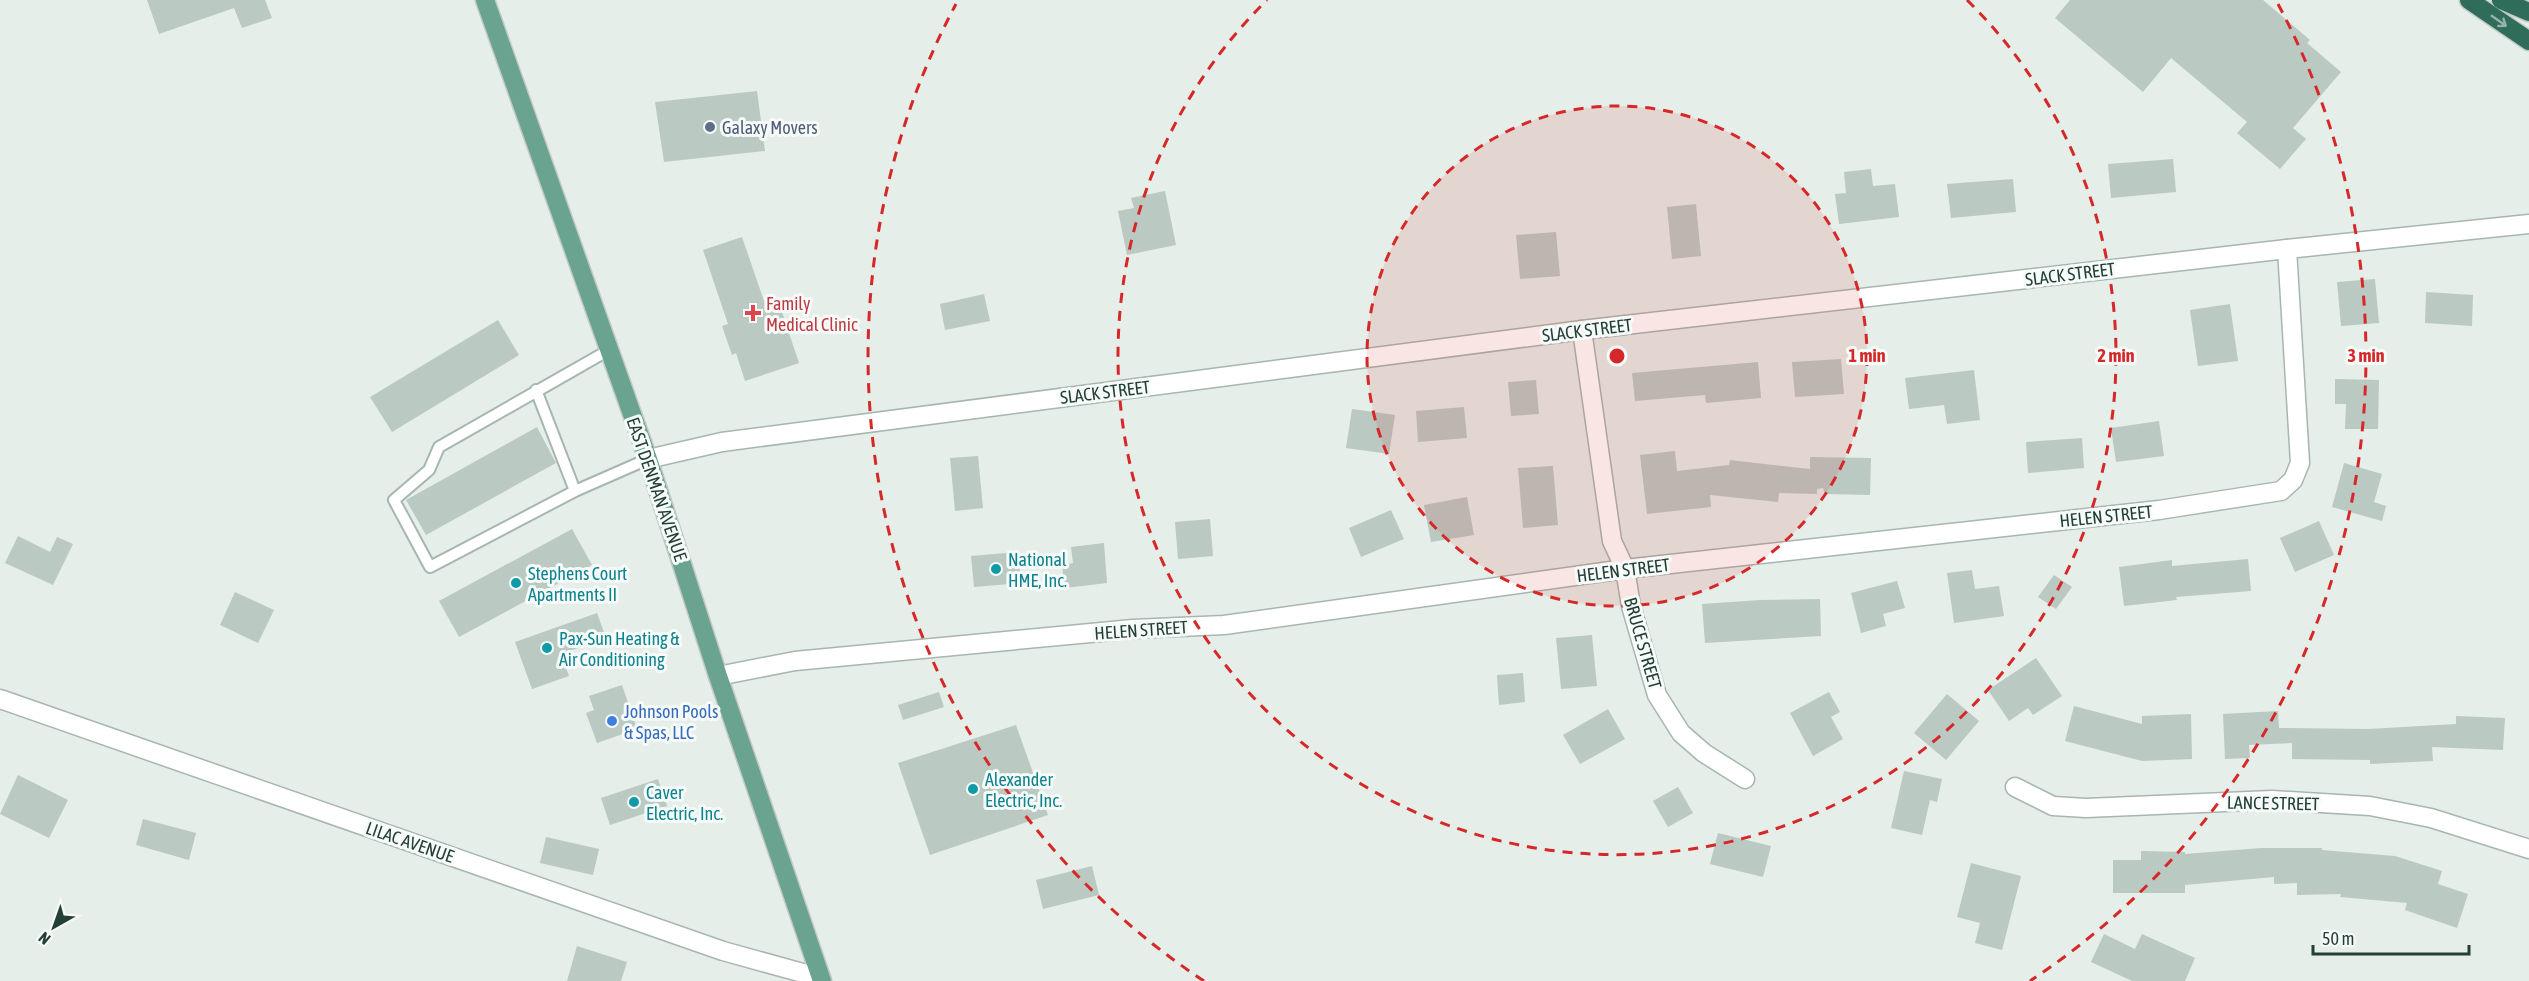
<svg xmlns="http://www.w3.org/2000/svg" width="2529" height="981" font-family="'Asap Condensed',sans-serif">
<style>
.building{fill:#bac9c2}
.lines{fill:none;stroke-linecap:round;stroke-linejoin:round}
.lane-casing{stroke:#a7b6b0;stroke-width:14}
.street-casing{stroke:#a7b6b0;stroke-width:21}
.primary-casing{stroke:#c2cac7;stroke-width:21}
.highway-casing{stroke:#c2cac7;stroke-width:21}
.lane{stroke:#fff;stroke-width:10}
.street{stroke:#fff;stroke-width:18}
.primary{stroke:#6aa38f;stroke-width:18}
.highway{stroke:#306c5a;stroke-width:18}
.oneway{stroke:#93b3a9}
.ring{fill:none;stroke:#d62828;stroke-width:3;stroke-dasharray:10 8}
.service-dot{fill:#5c6f8a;stroke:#f6faf8;stroke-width:2}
.health-dot{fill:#e0444e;stroke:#f6faf8;stroke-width:2}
.culture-dot{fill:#0f9aa8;stroke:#f6faf8;stroke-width:2}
.shop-dot{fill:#3f7fe0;stroke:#f6faf8;stroke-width:2}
.labels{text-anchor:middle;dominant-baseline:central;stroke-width:6;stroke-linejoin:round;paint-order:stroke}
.service-label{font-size:18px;fill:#4e5e75;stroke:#f6faf8;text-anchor:start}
.street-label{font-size:18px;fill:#244036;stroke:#f6faf8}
.health-label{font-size:18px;fill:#be3a42;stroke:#f6faf8;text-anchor:start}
.culture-label{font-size:18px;fill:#0d838f;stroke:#f6faf8;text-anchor:start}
.shop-label{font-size:18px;fill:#366cbe;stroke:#f6faf8;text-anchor:start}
.centre{fill:#d62828;stroke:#f6faf8;stroke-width:3}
.ring-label{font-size:18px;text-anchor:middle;font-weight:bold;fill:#d62828;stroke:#f6faf8;stroke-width:6;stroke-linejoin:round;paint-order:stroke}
</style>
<rect width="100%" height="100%" fill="#e5eee9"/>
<g class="building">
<path d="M 147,0 L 265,0 L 272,18 L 242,28 L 234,8 L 159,34 Z"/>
<path d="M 2070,0 L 2263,0 L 2310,40 L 2307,43 L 2341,72 L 2293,128 L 2306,139 L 2280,169 L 2237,133 L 2247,122 L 2171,58 L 2143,92 L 2055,18 Z"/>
<path d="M 757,91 L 765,151 L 664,162 L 655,102 Z"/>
<path d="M 2173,159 L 2176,192 L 2111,198 L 2108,164 Z"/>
<path d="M 1871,169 L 1873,186 L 1895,184 L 1899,217 L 1839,224 L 1835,194 L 1846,193 L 1844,172 Z"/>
<path d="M 2013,179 L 2016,212 L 1951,218 L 1947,184 Z"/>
<path d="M 1165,191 L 1176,245 L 1127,255 L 1118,211 L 1134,208 L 1131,198 Z"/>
<path d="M 1696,204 L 1701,256 L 1672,259 L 1667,207 Z"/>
<path d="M 1556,232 L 1560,276 L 1520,279 L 1516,235 Z"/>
<path d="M 742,237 L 764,301 L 777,297 L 799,363 L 745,381 L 736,353 L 732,355 L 722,326 L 728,324 L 703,250 Z"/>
<path d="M 2375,279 L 2379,323 L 2341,326 L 2337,282 Z"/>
<path d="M 2426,292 L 2473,295 L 2472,326 L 2425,323 Z"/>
<path d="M 984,294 L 990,321 L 945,330 L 940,304 Z"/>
<path d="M 2230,304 L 2238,361 L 2198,366 L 2190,310 Z"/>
<path d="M 498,320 L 519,355 L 392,432 L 370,397 Z"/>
<path d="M 1841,359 L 1844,394 L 1795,397 L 1792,362 Z"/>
<path d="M 1758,362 L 1761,398 L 1706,403 L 1705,395 L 1635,401 L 1632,373 Z"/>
<path d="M 1974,370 L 1980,420 L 1947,424 L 1944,405 L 1909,409 L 1905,378 Z"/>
<path d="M 2335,379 L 2379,380 L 2378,429 L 2345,429 L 2346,404 L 2335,404 Z"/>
<path d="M 1536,380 L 1539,414 L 1511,416 L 1508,382 Z"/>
<path d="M 1464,407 L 1467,438 L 1418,442 L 1416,411 Z"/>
<path d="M 1352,409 L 1395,415 L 1389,454 L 1346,448 Z"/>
<path d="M 2159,421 L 2164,456 L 2116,462 L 2111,428 Z"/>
<path d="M 537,427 L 556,463 L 426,535 L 406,500 Z"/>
<path d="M 2082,438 L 2084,468 L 2028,473 L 2026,442 Z"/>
<path d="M 1675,451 L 1677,471 L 1729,465 L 1730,460 L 1810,469 L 1810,457 L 1871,458 L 1870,495 L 1825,494 L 1823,488 L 1817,489 L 1817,494 L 1779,493 L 1778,502 L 1710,495 L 1711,507 L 1647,514 L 1640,455 Z"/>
<path d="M 978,456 L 983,508 L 955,511 L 950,458 Z"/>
<path d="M 2344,463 L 2382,474 L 2374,502 L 2386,506 L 2382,521 L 2332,507 Z"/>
<path d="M 1553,466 L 1558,525 L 1523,528 L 1518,468 Z"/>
<path d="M 1467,497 L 1474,535 L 1431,542 L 1424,505 Z"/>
<path d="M 1391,510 L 1404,539 L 1361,557 L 1349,528 Z"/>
<path d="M 1210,519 L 1213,556 L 1178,559 L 1175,522 Z"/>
<path d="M 2319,521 L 2334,555 L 2295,572 L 2280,538 Z"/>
<path d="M 572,529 L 592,565 L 459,637 L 439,601 Z"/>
<path d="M 18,536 L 50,552 L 57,537 L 73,544 L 53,585 L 5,563 Z"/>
<path d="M 1104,543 L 1107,583 L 1065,588 L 1062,565 L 1073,563 L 1071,547 Z"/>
<path d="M 1018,552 L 1021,583 L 974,587 L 971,556 Z"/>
<path d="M 2248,559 L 2251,591 L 2176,597 L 2177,600 L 2124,606 L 2119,567 L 2172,560 L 2172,566 Z"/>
<path d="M 1972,570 L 1975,589 L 1999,586 L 2004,616 L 1954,623 L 1947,573 Z"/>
<path d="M 2054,575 L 2072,587 L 2056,609 L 2038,597 Z"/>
<path d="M 1897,581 L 1905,608 L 1883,614 L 1886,626 L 1861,633 L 1851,593 Z"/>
<path d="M 235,592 L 274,610 L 258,643 L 220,625 Z"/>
<path d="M 1820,599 L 1821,636 L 1705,643 L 1702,604 L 1760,600 Z"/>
<path d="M 597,613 L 606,638 L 561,654 L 569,676 L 532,689 L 515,642 Z"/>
<path d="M 1592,635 L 1597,686 L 1561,689 L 1556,638 Z"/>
<path d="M 2036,658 L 2062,696 L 2033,715 L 2028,708 L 2009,721 L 1988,690 Z"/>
<path d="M 1523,673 L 1525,702 L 1499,705 L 1497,675 Z"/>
<path d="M 622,685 L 637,729 L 597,743 L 586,713 L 594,710 L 589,696 Z"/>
<path d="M 939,692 L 944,707 L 903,720 L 898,705 Z"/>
<path d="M 1829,692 L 1840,712 L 1831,717 L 1843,739 L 1813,756 L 1790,713 Z"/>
<path d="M 1947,694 L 1979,721 L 1946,760 L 1914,733 Z"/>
<path d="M 2074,706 L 2142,724 L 2142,716 L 2191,714 L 2192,759 L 2142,761 L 2065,741 Z"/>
<path d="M 1608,709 L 1625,739 L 1580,764 L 1563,735 Z"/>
<path d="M 2278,711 L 2279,728 L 2368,729 L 2456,724 L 2456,716 L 2505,718 L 2503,750 L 2432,747 L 2433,761 L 2370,764 L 2370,760 L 2292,759 L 2292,743 L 2249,745 L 2250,758 L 2225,759 L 2223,714 Z"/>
<path d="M 1016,725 L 1048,815 L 930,855 L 898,763 Z"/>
<path d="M 1904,771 L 1942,779 L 1937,802 L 1930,800 L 1922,835 L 1891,828 Z"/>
<path d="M 18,775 L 68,800 L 49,838 L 0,814 Z"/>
<path d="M 658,779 L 667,806 L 610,825 L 601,798 Z"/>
<path d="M 1678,787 L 1693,813 L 1668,827 L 1653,801 Z"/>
<path d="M 143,819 L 196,833 L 189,860 L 136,845 Z"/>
<path d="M 1718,833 L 1771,846 L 1763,877 L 1710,864 Z"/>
<path d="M 546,837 L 599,849 L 593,875 L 540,863 Z"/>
<path d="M 2261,848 L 2322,848 L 2322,850 L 2395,856 L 2442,871 L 2438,884 L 2468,894 L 2457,928 L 2405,910 L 2407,903 L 2340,897 L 2341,894 L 2297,895 L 2297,883 L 2274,884 L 2274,877 L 2185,885 L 2185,893 L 2113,893 L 2113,860 L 2141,860 L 2141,851 L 2185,852 L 2185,854 Z"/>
<path d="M 1971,863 L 2021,876 L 2002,950 L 1975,943 L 1980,923 L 1957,917 Z"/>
<path d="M 1092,866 L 1099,895 L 1043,909 L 1036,880 Z"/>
<path d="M 2104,934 L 2135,949 L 2142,934 L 2195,958 L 2185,981 L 2132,981 L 2091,962 Z"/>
<path d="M 577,946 L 627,962 L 621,981 L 567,981 Z"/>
</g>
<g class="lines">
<defs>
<g id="lane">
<path d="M 609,350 L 439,447 L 429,470 L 394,500 L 430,567 L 575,491 L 648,459"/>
<path d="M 536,390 L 575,491"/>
</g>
<g id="street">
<path d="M 1582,330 L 1612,541 L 1625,569 L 1631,606 L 1657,695 L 1681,733 L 1704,753 L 1745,779"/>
<path d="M 648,459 L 722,442 L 1582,330 L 2287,249 L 2529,224"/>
<path d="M 718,676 L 795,661 L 1133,629 L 1224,625 L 1625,569 L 2159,510 L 2281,491 L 2293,480 L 2300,463 L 2287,249"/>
<path d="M 0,699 L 723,951 L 821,978"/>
<path d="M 2015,787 L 2053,806 L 2086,808 L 2272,800 L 2370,806 L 2431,818 L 2529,849"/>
</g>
<path id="primary" d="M 485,0 L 648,459 L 718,676 L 822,981"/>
<g id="highway">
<path d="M 2469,0 L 2529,41"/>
<path d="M 2501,0 L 2529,12"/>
</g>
</defs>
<use href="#lane" class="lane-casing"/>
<use href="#street" class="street-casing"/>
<use href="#primary" class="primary-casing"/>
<use href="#highway" class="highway-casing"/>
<use href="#lane" class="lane"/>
<use href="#street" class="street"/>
<use href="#primary" class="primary"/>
<use href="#highway" class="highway"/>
</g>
<defs><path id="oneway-shaft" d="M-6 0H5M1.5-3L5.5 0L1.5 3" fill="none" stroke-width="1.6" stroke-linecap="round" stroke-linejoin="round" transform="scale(1.5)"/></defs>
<use class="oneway" href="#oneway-shaft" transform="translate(2499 21) rotate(35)"/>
<circle cx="1617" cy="356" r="250" fill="#d62828" fill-opacity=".12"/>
<g class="ring">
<circle cx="1617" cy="356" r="250"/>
<path d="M1967 0A499 499 0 1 1 1267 0"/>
<path d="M1204 981A749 749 0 0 1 956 4M2278 4A749 749 0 0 1 2030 981"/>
</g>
<circle class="service-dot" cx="710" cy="127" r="6"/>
<path class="health-dot" d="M750 304h6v6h6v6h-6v6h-6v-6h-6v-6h6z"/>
<g class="culture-dot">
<circle cx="996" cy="569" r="6"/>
<circle cx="516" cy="583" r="6"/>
<circle cx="547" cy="648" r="6"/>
<circle cx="973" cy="789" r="6"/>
<circle cx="634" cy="802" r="6"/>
</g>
<circle class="shop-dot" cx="612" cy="721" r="6"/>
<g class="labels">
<g class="service-label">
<text x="722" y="127">Galaxy Movers</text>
</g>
<g class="street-label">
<text transform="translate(2070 274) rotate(-7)">SLACK STREET</text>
<text transform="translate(1587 330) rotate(-7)">SLACK STREET</text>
<text transform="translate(1105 392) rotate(-7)">SLACK STREET</text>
<text transform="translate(657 489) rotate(71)">EAST DENMAN AVENUE</text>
<text transform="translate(2106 516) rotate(-6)">HELEN STREET</text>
<text transform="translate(1623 570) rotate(-7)">HELEN STREET</text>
<text transform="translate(1141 630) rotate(-4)">HELEN STREET</text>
<text transform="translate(1643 643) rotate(74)">BRUCE STREET</text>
<text transform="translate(2273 803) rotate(1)">LANCE STREET</text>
<text transform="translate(410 842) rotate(19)">LILAC AVENUE</text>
</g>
<g class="health-label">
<text x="766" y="303">Family<tspan x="766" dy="21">Medical Clinic</tspan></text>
</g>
<g class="culture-label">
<text x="1008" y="559">National<tspan x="1008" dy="21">HME, Inc.</tspan></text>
<text x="528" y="573">Stephens Court<tspan x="528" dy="21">Apartments II</tspan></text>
<text x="559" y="638">Pax-Sun Heating &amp;<tspan x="559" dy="21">Air Conditioning</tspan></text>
<text x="985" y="779">Alexander<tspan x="985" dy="21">Electric, Inc.</tspan></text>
<text x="646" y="792">Caver<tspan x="646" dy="21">Electric, Inc.</tspan></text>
</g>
<g class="shop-label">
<text x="624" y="711">Johnson Pools<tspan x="624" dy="21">&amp; Spas, LLC</tspan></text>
</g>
</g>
<circle cx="1617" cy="356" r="9" class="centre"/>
<g class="ring-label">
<text x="1867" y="362">1 min</text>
<text x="2116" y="362">2 min</text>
<text x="2366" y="362">3 min</text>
</g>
<g transform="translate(54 927) rotate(220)" stroke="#f6faf8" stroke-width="4.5" paint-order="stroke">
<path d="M0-4.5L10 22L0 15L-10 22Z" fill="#244036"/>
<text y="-9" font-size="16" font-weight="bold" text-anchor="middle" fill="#244036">N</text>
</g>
<path d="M2313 945v9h156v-9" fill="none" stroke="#244036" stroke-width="3"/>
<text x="2322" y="945" font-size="18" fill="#244036" stroke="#f6faf8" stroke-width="4.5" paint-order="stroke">50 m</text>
</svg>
